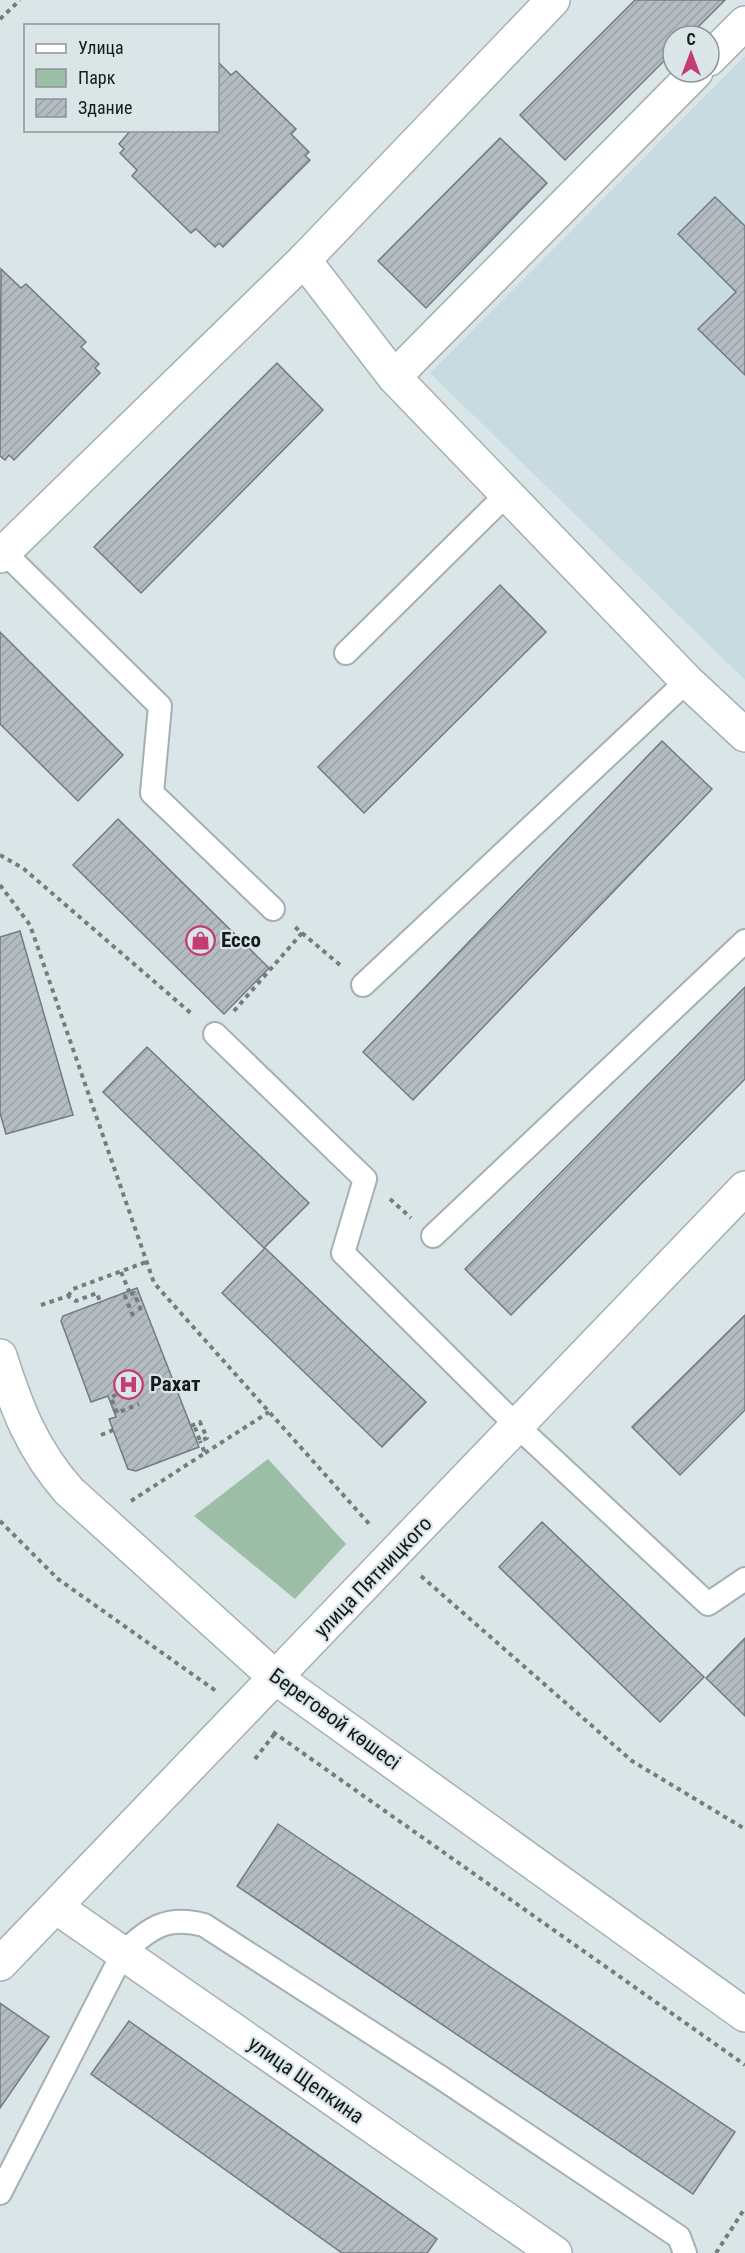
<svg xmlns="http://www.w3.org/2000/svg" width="745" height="2253" font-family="'Roboto Condensed',sans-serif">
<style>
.built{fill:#c7dbe0}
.park{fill:#9cbea7}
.building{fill:url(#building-hatch);stroke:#737a80;stroke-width:1.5}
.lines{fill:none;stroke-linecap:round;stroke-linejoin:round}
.service-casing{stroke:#a5b0b3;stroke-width:26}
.minor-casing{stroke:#a5b0b3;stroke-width:36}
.path{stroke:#757c7e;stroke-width:4;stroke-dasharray:4.5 4.5;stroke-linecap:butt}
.service{stroke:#fff;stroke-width:22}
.minor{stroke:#fff;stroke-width:33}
.labels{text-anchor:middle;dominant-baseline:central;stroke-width:4.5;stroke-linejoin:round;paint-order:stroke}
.poi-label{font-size:21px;font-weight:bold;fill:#161a1b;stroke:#dae5e8;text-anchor:start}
.street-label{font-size:21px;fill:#161a1b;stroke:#dae5e8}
</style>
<defs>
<pattern id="building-hatch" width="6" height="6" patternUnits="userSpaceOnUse" patternTransform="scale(1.5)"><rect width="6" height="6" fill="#b4bcc3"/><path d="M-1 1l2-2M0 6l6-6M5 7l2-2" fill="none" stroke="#9aa1a7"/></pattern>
</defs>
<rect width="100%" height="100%" fill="#dae5e8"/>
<path class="built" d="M 745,56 L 745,680 L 430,373 Z"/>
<path class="park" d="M 268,1459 L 346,1544 L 295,1599 L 194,1516 Z"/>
<g class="building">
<path d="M 635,0 L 725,0 L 689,36 L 673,36 L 673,52 L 565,160 L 520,115 Z"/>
<path d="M 218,62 L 231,75 L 236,71 L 296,129 L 291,134 L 309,152 L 305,156 L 310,160 L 223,247 L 219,243 L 215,247 L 196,229 L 191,233 L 132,176 L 137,170 L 120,153 L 124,149 L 119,144 L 131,130 L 218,130 Z"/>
<path d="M 500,138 L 547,183 L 426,308 L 378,261 Z"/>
<path d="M 715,197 L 745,226 L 745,375 L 698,329 L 736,292 L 678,234 Z"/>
<path d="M 1,269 L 21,288 L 26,284 L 86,342 L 81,347 L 99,364 L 95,368 L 100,373 L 14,460 L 9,455 L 5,460 L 0,456 Z"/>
<path d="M 277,363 L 323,410 L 141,593 L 94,547 Z"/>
<path d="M 500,585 L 546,632 L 364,813 L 318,767 Z"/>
<path d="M 0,632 L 123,755 L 78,801 L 0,724 Z"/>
<path d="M 662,741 L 712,789 L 413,1100 L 363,1052 Z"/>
<path d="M 118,819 L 269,968 L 224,1014 L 73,865 Z"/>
<path d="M 20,931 L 73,1115 L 6,1134 L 0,1113 L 0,937 Z"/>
<path d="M 745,987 L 745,1079 L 511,1315 L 465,1269 Z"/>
<path d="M 147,1047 L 309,1203 L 264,1248 L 103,1092 Z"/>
<path d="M 265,1248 L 426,1402 L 382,1447 L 222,1293 Z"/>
<path d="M 137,1288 L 199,1447 L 136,1471 L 128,1469 L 113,1430 L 109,1419 L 116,1417 L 108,1396 L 91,1402 L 61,1321 L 63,1316 Z"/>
<path d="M 745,1315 L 745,1410 L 680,1475 L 632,1427 Z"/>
<path d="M 542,1522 L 704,1677 L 660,1722 L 499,1567 Z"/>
<path d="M 745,1638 L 745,1716 L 706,1678 Z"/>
<path d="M 278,1824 L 735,2132 L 693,2194 L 237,1886 Z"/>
<path d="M 0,2003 L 49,2037 L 0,2108 Z"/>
<path d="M 129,2021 L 437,2239 L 427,2253 L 342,2253 L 91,2074 Z"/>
</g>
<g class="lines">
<defs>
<g id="service">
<path d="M 5,553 L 160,706 L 152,793 L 273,909"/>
<path d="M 346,653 L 507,494"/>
<path d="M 363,985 L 687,681"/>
<path d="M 215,1034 L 365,1179 L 343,1253 L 517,1426 L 708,1604 L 745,1579"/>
<path d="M 433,1236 L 745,941"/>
<path d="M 0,2193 L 123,1953 C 149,1928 167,1915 204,1925 L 440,2077 L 679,2237 L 685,2253"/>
</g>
<g id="minor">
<path d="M 709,59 L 745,23"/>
<path d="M 304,260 L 394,377 L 687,681 L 745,735"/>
<path d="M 394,377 L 696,72"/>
<path d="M 0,556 L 304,260 L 553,0"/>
<path d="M 0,1356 C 17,1409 32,1449 69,1491 L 276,1678 L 745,2015"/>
<path d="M 56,1907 L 555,2253"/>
<path d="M 0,1964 L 745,1188"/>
</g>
</defs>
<use href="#service" class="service-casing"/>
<use href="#minor" class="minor-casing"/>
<g class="path">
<path d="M 0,19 L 20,0"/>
<path d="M 0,855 L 24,869 L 193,1015"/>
<path d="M 0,885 L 30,925 L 154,1283 L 371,1526"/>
<path d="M 302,933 L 340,965"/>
<path d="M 234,1011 L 302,933 L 295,927"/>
<path d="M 390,1199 L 411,1218"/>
<path d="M 121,1272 L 129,1291"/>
<path d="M 68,1296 L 73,1289 L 146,1262"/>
<path d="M 41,1305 L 68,1296 L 76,1301 L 97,1293 L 100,1302"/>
<path d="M 133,1316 L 125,1296 L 134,1293 L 142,1313"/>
<path d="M 133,1388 L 111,1397 L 117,1413 L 139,1404"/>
<path d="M 191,1426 L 200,1422 L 207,1438 L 200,1441 L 194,1425"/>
<path d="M 101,1435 L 113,1430"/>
<path d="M 205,1453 L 269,1412"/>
<path d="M 131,1501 L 205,1453 L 200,1441"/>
<path d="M 0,1521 L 58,1579 L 216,1691"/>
<path d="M 421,1576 L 632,1761 L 745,1829"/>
<path d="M 273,1732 L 745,2065"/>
<path d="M 255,1759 L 276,1732"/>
<path d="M 716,2253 L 745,2208"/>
</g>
<use href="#service" class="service"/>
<use href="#minor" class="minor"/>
</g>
<defs>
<symbol id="shop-ring" viewBox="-11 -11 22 22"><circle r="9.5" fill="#dae5e8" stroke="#c53b74" stroke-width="1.5"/><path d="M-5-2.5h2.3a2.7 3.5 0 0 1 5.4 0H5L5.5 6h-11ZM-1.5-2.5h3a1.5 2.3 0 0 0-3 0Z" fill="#c53b74"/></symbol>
<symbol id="hospital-ring" viewBox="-11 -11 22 22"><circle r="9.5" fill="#dae5e8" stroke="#c53b74" stroke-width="1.5"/><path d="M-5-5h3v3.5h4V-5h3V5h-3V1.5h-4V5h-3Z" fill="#c53b74"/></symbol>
</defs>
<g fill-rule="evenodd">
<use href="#shop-ring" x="184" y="924" width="33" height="33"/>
<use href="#hospital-ring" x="112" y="1368" width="33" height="33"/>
</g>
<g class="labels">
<g class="poi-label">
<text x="221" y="940">Ecco</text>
<text x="150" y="1384">Рахат</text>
</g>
<g class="street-label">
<text transform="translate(373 1577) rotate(-46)">улица Пятницкого</text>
<text transform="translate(335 1719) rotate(36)">Береговой көшесі</text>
<text transform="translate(306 2080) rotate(35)">улица Щепкина</text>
</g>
</g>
<rect x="24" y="24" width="195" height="108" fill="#dae5e8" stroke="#8c9496" stroke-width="1.5"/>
<rect x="36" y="44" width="30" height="9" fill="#ffffff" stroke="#8c9496" stroke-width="1.5"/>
<text x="78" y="54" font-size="18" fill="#161a1b">Улица</text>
<rect x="36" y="69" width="30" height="18" fill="#9cbea7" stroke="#8c9496" stroke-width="1.5"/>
<text x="78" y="84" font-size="18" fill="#161a1b">Парк</text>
<rect x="36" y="99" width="30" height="18" fill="url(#building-hatch)" stroke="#8c9496" stroke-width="1.5"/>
<text x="78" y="114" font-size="18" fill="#161a1b">Здание</text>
<g transform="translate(691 54)"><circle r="28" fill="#dae5e8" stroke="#8c9496" stroke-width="1.5"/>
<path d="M0-4.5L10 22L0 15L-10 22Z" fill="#c53b74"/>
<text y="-9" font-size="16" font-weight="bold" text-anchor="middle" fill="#161a1b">С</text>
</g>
</svg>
